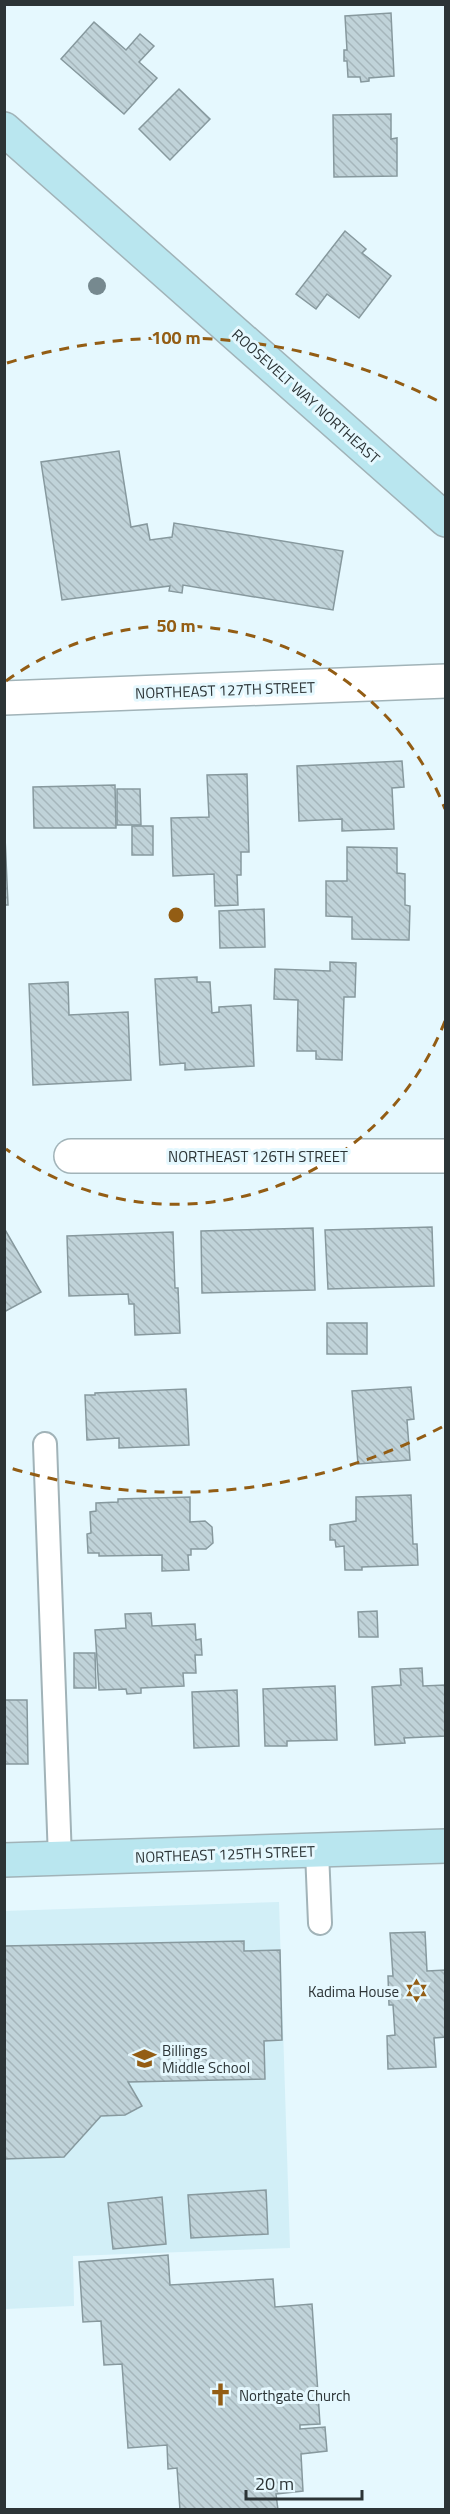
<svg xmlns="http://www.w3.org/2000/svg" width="450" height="2514" font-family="'Titillium Web',sans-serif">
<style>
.built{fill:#d2eff7}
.building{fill:url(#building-back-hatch);stroke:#87999e;stroke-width:1.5}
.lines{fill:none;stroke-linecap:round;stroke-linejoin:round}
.lane-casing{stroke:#a1b3b8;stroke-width:26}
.street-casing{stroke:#a1b3b8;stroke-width:36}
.secondary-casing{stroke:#a1b3b8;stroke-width:36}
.lane{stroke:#fff;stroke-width:22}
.street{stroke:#fff;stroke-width:33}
.secondary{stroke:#b9e6ef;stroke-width:33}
.tree{fill:#76898f}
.ring{fill:none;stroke:#935d14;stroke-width:3;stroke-dasharray:10 8}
.labels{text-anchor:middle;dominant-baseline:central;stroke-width:6;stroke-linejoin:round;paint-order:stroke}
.street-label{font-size:15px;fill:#2c3436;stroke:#e5f8fe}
.poi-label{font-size:15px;fill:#2c3436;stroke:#e5f8fe;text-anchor:start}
.centre{fill:#935d14;stroke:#e5f8fe;stroke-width:3}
.ring-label{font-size:18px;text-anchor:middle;font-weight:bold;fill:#935d14;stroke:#e5f8fe;stroke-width:6;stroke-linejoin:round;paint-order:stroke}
</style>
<defs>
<pattern id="building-back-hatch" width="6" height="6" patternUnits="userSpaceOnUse" patternTransform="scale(1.5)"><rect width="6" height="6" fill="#c0d3d9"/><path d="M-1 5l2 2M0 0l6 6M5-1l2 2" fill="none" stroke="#a5b6bb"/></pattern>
</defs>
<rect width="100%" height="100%" fill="#e5f8fe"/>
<path class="built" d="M 279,1902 L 290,2248 L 73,2256 L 74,2306 L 5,2309 L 4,1911 Z"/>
<g class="building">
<path d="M 391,13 L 394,76 L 369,78 L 369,81 L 361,82 L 360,77 L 348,77 L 347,61 L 344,61 L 344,50 L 347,50 L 345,16 Z"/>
<path d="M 94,22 L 126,50 L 140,34 L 154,46 L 139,62 L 157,78 L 124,114 L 61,59 Z"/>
<path d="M 179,89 L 210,119 L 170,160 L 139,129 Z"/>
<path d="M 391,114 L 391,139 L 397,138 L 397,176 L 334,177 L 333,115 Z"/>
<path d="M 345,231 L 366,249 L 362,253 L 391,276 L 359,318 L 327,294 L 316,309 L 296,294 Z"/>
<path d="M 119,451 L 131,527 L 147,524 L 150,540 L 172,537 L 174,523 L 343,551 L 333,610 L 183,585 L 182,593 L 169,591 L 170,586 L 62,600 L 41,462 Z"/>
<path d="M 402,761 L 404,787 L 392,788 L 394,829 L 342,831 L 342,819 L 299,821 L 297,766 Z"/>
<path d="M 247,774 L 249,852 L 241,852 L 241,875 L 237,875 L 238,905 L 215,906 L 214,874 L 173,876 L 171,818 L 209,817 L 207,775 Z"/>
<path d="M 115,785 L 116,828 L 34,828 L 33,787 Z"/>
<path d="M 117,789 L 140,789 L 141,825 L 117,825 Z"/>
<path d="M 4,814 L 8,905 L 4,905 Z"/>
<rect x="132" y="826" width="21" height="29"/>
<path d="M 347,847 L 397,848 L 397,873 L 405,874 L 405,905 L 410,906 L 409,940 L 352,939 L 352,917 L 326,916 L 326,881 L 347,881 Z"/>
<path d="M 264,909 L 265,947 L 220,948 L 219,911 Z"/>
<path d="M 330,962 L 356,963 L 355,997 L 344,997 L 342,1060 L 316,1059 L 316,1051 L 297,1051 L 298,1000 L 274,999 L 275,969 L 330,971 Z"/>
<path d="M 197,977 L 197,982 L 210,982 L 212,1013 L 219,1012 L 219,1007 L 251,1005 L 254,1066 L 185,1070 L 185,1063 L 160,1065 L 155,979 Z"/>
<path d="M 68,982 L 69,1015 L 128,1012 L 131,1080 L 33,1085 L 29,984 Z"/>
<path d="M 432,1227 L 434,1286 L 328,1289 L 325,1230 Z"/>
<path d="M 4,1228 L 41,1292 L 4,1312 Z"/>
<path d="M 313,1228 L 315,1290 L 202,1293 L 201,1231 Z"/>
<path d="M 173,1232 L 175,1288 L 178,1288 L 180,1333 L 135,1335 L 134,1304 L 129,1304 L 128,1294 L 69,1296 L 67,1236 Z"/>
<rect x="327" y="1323" width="40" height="31"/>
<path d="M 411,1387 L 414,1419 L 407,1420 L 410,1460 L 358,1464 L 352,1391 Z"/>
<path d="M 186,1389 L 189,1445 L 119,1448 L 119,1438 L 87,1440 L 85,1395 L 95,1395 L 95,1393 Z"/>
<path d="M 411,1495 L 413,1544 L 417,1544 L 418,1565 L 362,1567 L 362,1570 L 345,1570 L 344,1546 L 336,1547 L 335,1540 L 330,1540 L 330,1525 L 356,1521 L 356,1497 Z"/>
<path d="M 190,1497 L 190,1522 L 205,1521 L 212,1527 L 213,1543 L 206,1549 L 191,1549 L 191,1555 L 188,1555 L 189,1570 L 162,1571 L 162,1555 L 99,1556 L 99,1553 L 88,1553 L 87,1534 L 91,1533 L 90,1512 L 96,1511 L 96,1503 L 118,1502 L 118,1499 Z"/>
<path d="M 377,1611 L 378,1637 L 359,1637 L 358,1612 Z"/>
<path d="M 151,1613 L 152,1626 L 195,1624 L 196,1640 L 201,1639 L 202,1655 L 195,1655 L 196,1673 L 183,1673 L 184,1686 L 141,1688 L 141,1693 L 127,1694 L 126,1689 L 99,1690 L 95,1630 L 126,1628 L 125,1614 Z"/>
<path d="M 74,1653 L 95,1653 L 96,1688 L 74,1688 Z"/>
<path d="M 422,1668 L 423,1686 L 445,1685 L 446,1736 L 404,1738 L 405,1743 L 375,1745 L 372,1687 L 401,1685 L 400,1669 Z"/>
<path d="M 335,1686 L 337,1740 L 287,1741 L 287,1746 L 265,1746 L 263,1689 Z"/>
<path d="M 237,1690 L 239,1746 L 194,1748 L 192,1692 Z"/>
<path d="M 4,1700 L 27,1700 L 28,1764 L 4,1764 Z"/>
<path d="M 425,1932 L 427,1971 L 446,1970 L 446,2037 L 434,2038 L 436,2067 L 388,2069 L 387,2036 L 395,2035 L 393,2005 L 389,2005 L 388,1976 L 393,1976 L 390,1933 Z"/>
<path d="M 244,1941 L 244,1951 L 280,1950 L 282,2040 L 264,2041 L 265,2079 L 128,2082 L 142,2106 L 125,2115 L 101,2116 L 64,2157 L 4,2159 L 4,1946 Z"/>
<path d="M 266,2190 L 268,2234 L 191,2238 L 188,2195 Z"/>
<path d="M 162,2197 L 166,2244 L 113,2249 L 108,2203 Z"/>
<path d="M 168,2255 L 170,2285 L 273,2279 L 275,2307 L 312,2304 L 320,2424 L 300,2425 L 300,2429 L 325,2427 L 327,2451 L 301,2454 L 303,2491 L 276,2494 L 278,2510 L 180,2510 L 177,2468 L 168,2469 L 167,2445 L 128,2448 L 122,2364 L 104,2365 L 101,2321 L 83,2322 L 79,2262 Z"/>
</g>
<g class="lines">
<defs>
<g id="lane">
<path d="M 45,1444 L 60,1859"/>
<path d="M 317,1852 L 320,1923"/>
</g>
<g id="street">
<path d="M 4,698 L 446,681"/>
<path d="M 71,1156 L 446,1156"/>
</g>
<g id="secondary">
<path d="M 4,129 L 446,520"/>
<path d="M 4,1860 L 446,1846"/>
</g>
</defs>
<use href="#lane" class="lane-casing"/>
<use href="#street" class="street-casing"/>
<use href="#secondary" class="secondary-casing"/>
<use href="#lane" class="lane"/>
<use href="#street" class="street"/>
<use href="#secondary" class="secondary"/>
</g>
<circle class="tree" cx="97" cy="286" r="9"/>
<g class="ring">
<path d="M445 1021A289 289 0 0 1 6 1149M6 681A289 289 0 0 1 445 809"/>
<path d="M442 1427A577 577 0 0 1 7 1467M7 363A577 577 0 0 1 442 403"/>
</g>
<defs>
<symbol id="synagogue-bare" viewBox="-9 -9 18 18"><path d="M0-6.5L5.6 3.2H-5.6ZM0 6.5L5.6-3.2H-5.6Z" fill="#935d14" stroke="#e5f8fe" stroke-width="2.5" paint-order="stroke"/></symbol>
<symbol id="school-bare" viewBox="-9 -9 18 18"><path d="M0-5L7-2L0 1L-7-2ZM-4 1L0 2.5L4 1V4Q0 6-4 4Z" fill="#935d14" stroke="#e5f8fe" stroke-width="2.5" paint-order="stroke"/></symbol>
<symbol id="church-bare" viewBox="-9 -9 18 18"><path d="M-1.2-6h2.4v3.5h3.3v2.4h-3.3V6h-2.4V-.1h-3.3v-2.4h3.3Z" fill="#935d14" stroke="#e5f8fe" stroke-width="2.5" paint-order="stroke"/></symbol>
</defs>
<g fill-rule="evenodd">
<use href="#synagogue-bare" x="400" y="1974" width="33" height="33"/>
<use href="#school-bare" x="128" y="2042" width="33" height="33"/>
<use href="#church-bare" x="204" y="2378" width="33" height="33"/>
</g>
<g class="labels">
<g class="street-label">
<text transform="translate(306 396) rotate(42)">ROOSEVELT WAY NORTHEAST</text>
<text transform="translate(225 690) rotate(-2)">NORTHEAST 127TH STREET</text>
<text x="258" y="1156">NORTHEAST 126TH STREET</text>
<text transform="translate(225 1854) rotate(-2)">NORTHEAST 125TH STREET</text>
</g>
<g class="poi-label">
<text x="399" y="1991" text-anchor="end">Kadima House</text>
<text x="162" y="2050">Billings<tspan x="162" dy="17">Middle School</tspan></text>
<text x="239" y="2395">Northgate Church</text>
</g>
</g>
<circle cx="176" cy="915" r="9" class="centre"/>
<g class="ring-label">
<text x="176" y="344">100 m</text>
<text x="176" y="632">50 m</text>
</g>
<rect width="450" height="2514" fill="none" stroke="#2c3436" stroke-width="12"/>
<path d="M246 2490v9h116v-9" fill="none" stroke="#2c3436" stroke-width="3"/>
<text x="255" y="2490" font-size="18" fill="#2c3436" stroke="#e5f8fe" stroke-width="4.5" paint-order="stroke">20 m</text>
</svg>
